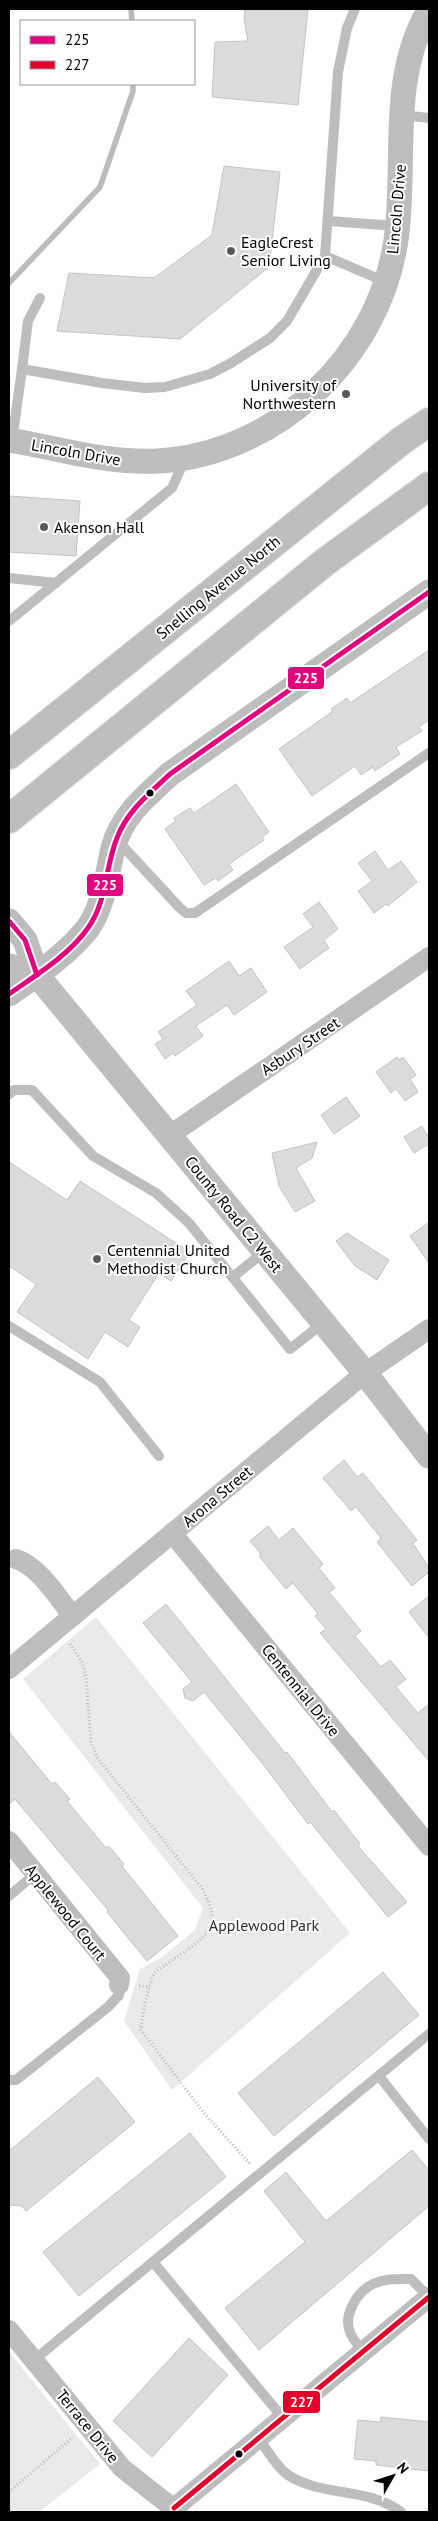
<svg xmlns="http://www.w3.org/2000/svg" width="438" height="2521" font-family="'PT Sans',sans-serif">
<style>
.green{fill:#e9e9e9}
.lines{fill:none;stroke-linecap:round;stroke-linejoin:round}
.stream{stroke:#bbb;stroke-width:5.5}
.building{fill:#dcdcdc;stroke:#c4c4c4}
.trunk-casing{stroke:#dbdbdb;stroke-width:30}
.path{stroke:#b8b8b8;stroke-width:3;stroke-dasharray:1 2.5;stroke-linecap:butt}
.service{stroke:#bdbdbd;stroke-width:10}
.minor{stroke:#bdbdbd;stroke-width:20}
.tertiary{stroke:#bdbdbd;stroke-width:25}
.trunk{stroke:#bdbdbd;stroke-width:28}
.bus-1-casing{stroke:#fff;stroke-width:9}
.bus-2-casing{stroke:#fff;stroke-width:9}
.bus-1{stroke:#e5007d;stroke-width:5}
.bus-2{stroke:#e4002b;stroke-width:5}
.poi-dot{fill:#595959;stroke:#fff;stroke-width:2}
.bus-dot{fill:#000;stroke:#fff;stroke-width:2}
.labels{text-anchor:middle;dominant-baseline:central;stroke-width:4;stroke-linejoin:round;paint-order:stroke}
.street-label{font-size:16px;fill:#000;stroke:#fff}
.poi-label{font-size:16px;fill:#000;stroke:#fff;text-anchor:start}
.park-label{font-size:16px;fill:#2e2e2e;stroke:#fff}
.line-badge{stroke:#fff;stroke-width:2}
.badge-label{font-size:14px;text-anchor:middle;font-weight:bold;fill:#fff}
</style>
<rect width="100%" height="100%" fill="#fff"/>
<g class="green">
<path d="M 96,1617 L 350,1933 L 172,2090 L 124,2021 L 140,1969 L 162,1957 L 195,1930 L 203,1908 L 23,1679 Z"/>
<path d="M 9,2352 L 100,2464 L 39,2512 L 9,2512 Z"/>
</g>
<g class="lines">
<g class="stream">
<path d="M 131,9 L 132,21"/>
<path d="M 9,283 L 100,187 L 133,91 L 133,84"/>
</g>
</g>
<g class="building">
<path d="M 245,9 L 308,9 L 298,105 L 212,97 L 215,42 L 248,41 L 244,19 Z"/>
<path d="M 224,166 L 280,172 L 269,267 L 180,339 L 57,331 L 69,273 L 154,278 L 212,235 Z"/>
<path d="M 9,496 L 80,501 L 76,556 L 9,552 Z"/>
<path d="M 429,650 L 429,720 L 419,727 L 422,731 L 396,747 L 400,754 L 375,771 L 373,767 L 361,775 L 355,766 L 312,796 L 279,749 L 333,711 L 331,709 L 347,698 L 350,703 Z"/>
<path d="M 236,784 L 269,832 L 262,837 L 264,840 L 229,864 L 233,870 L 218,881 L 216,878 L 204,885 L 165,829 L 176,821 L 174,818 L 190,808 L 194,813 Z"/>
<path d="M 375,851 L 388,870 L 401,861 L 417,882 L 388,906 L 386,904 L 374,913 L 358,891 L 372,881 L 358,863 Z"/>
<path d="M 319,902 L 338,929 L 324,940 L 329,948 L 300,969 L 284,947 L 313,927 L 303,914 Z"/>
<path d="M 229,961 L 239,976 L 251,968 L 267,992 L 234,1015 L 227,1005 L 196,1026 L 203,1036 L 175,1056 L 173,1053 L 165,1059 L 155,1044 L 163,1039 L 158,1032 L 197,1005 L 186,991 Z"/>
<path d="M 397,1057 L 399,1060 L 403,1057 L 416,1075 L 410,1079 L 418,1092 L 405,1101 L 396,1089 L 391,1093 L 376,1072 Z"/>
<path d="M 346,1097 L 360,1116 L 334,1134 L 321,1115 Z"/>
<path d="M 422,1126 L 429,1138 L 429,1144 L 414,1153 L 404,1137 Z"/>
<path d="M 317,1142 L 312,1158 L 296,1168 L 315,1201 L 295,1212 L 279,1186 L 272,1153 Z"/>
<path d="M 9,1162 L 67,1200 L 80,1181 L 190,1252 L 171,1281 L 159,1273 L 129,1320 L 140,1327 L 128,1347 L 105,1332 L 88,1359 L 17,1312 L 36,1284 L 9,1266 Z"/>
<path d="M 429,1222 L 429,1263 L 410,1236 Z"/>
<path d="M 347,1233 L 389,1260 L 377,1280 L 355,1266 L 336,1241 Z"/>
<path d="M 344,1460 L 357,1477 L 363,1473 L 417,1540 L 413,1543 L 429,1568 L 429,1572 L 412,1586 L 377,1542 L 381,1538 L 356,1507 L 351,1511 L 323,1478 Z"/>
<path d="M 268,1526 L 279,1540 L 293,1528 L 323,1564 L 319,1568 L 335,1588 L 329,1592 L 361,1631 L 355,1636 L 381,1667 L 390,1660 L 406,1679 L 396,1687 L 418,1713 L 429,1704 L 429,1761 L 320,1633 L 326,1629 L 315,1616 L 318,1614 L 293,1583 L 286,1589 L 259,1556 L 261,1554 L 250,1541 Z"/>
<path d="M 429,1596 L 429,1638 L 409,1612 Z"/>
<path d="M 166,1604 L 285,1753 L 287,1752 L 332,1812 L 334,1810 L 360,1844 L 358,1846 L 407,1902 L 388,1917 L 310,1822 L 308,1824 L 266,1768 L 204,1692 L 193,1701 L 185,1698 L 183,1689 L 192,1682 L 143,1623 Z"/>
<path d="M 9,1732 L 52,1784 L 55,1782 L 70,1799 L 67,1801 L 106,1848 L 109,1846 L 124,1864 L 122,1866 L 178,1936 L 147,1961 L 107,1912 L 108,1910 L 15,1799 L 9,1804 Z"/>
<path d="M 383,1972 L 419,2015 L 274,2136 L 238,2093 Z"/>
<path d="M 98,2077 L 135,2122 L 26,2211 L 22,2206 L 9,2205 L 9,2151 Z"/>
<path d="M 190,2133 L 226,2177 L 79,2296 L 43,2252 Z"/>
<path d="M 412,2150 L 429,2170 L 429,2206 L 259,2350 L 225,2308 L 305,2242 L 264,2191 L 286,2172 L 326,2221 Z"/>
<path d="M 189,2338 L 228,2375 L 152,2457 L 113,2421 Z"/>
<path d="M 381,2417 L 429,2422 L 429,2471 L 376,2465 L 376,2461 L 354,2459 L 358,2420 L 380,2422 Z"/>
</g>
<g class="lines">
<defs>
<g id="trunk">
<path d="M 9,755 L 401,441 L 429,422"/>
<path d="M 9,819 L 325,562 L 429,486"/>
</g>
</defs>
<use href="#trunk" class="trunk-casing"/>
<g class="path">
<path d="M 70,1644 L 82,1662 L 86,1677 L 91,1742 L 98,1759 L 201,1887 C 228,1932 200,1939 167,1964 C 163,1967 157,1970 154,1974 C 149,1981 141,2021 141,2030 L 204,2113 L 250,2164"/>
<path d="M 139,1986 L 150,1987"/>
<path d="M 9,2492 L 73,2437"/>
</g>
<g class="service">
<path d="M 402,115 L 429,118"/>
<path d="M 328,221 L 397,226"/>
<path d="M 325,256 L 386,282"/>
<path d="M 22,369 L 28,321 L 40,298"/>
<path d="M 12,441 L 22,369 L 102,383 L 145,388 L 165,387 L 210,374 L 231,363 L 270,338 L 287,321 L 325,256 L 338,72 L 347,28 L 355,9"/>
<path d="M 9,578 L 56,583"/>
<path d="M 9,621 L 172,488 L 181,468 L 182,459"/>
<path d="M 117,840 L 179,907 L 186,913 L 195,913 L 429,753"/>
<path d="M 9,1094 L 14,1090 L 32,1090 L 93,1156 L 156,1193 L 189,1223 L 290,1349 L 323,1323"/>
<path d="M 233,1277 L 265,1251"/>
<path d="M 9,1326 L 100,1382 L 159,1456"/>
<path d="M 9,1896 L 35,1874"/>
<path d="M 379,2076 L 429,2139"/>
<path d="M 9,2080 L 16,2080 L 108,2007 L 119,1995 L 119,1985"/>
<path d="M 153,2262 L 283,2418"/>
<path d="M 363,2351 C 359,2346 352,2339 350,2332 C 343,2316 357,2291 373,2284 C 386,2278 398,2279 411,2279 L 429,2297"/>
<path d="M 34,2360 L 429,2034"/>
<path d="M 258,2438 C 267,2449 276,2467 288,2475 C 322,2497 368,2487 401,2512"/>
</g>
<g class="minor">
<path d="M 170,1135 L 429,957"/>
<path d="M 172,1533 L 429,1846"/>
<path d="M 16,1559 C 40,1567 57,1597 73,1616"/>
<path d="M 9,1669 L 365,1373 L 429,1329"/>
<path d="M 9,1841 L 120,1978 L 119,1985"/>
<path d="M 9,2330 L 122,2468 L 178,2512"/>
<path d="M 174,2508 L 429,2297"/>
</g>
<g class="tertiary">
<path d="M 9,440 C 58,448 107,464 158,461 C 277,454 379,357 396,240 C 407,164 388,80 429,10"/>
<path d="M 9,921 L 25,940 L 37,975 L 365,1373 L 429,1456"/>
<path d="M 9,966 L 37,975"/>
<path d="M 9,994 C 36,975 67,955 88,928 C 104,905 107,874 113,848 C 122,815 146,796 170,774 L 429,592"/>
</g>
<use href="#trunk" class="trunk"/>
<defs>
<g id="bus-1">
<path d="M 9,921 L 25,940 L 37,975"/>
<path d="M 9,994 C 36,975 68,956 88,928 C 107,902 105,867 117,838 C 127,811 150,793 170,774 L 429,592"/>
</g>
<path id="bus-2" d="M 174,2508 L 429,2297"/>
</defs>
<use href="#bus-1" class="bus-1-casing"/>
<use href="#bus-2" class="bus-2-casing"/>
<use href="#bus-1" class="bus-1"/>
<use href="#bus-2" class="bus-2"/>
</g>
<g class="poi-dot">
<circle cx="231" cy="251" r="5"/>
<circle cx="346" cy="394" r="5"/>
<circle cx="44" cy="527" r="5"/>
<circle cx="97" cy="1259" r="5"/>
</g>
<g class="bus-dot">
<circle cx="150" cy="793" r="4.5"/>
<circle cx="239" cy="2454" r="4.5"/>
</g>
<g class="labels">
<g class="street-label">
<text transform="translate(396 209) rotate(-85)">Lincoln Drive</text>
<text transform="translate(76 452) rotate(10)">Lincoln Drive</text>
<text transform="translate(218 587) rotate(-39)">Snelling Avenue North</text>
<text transform="translate(300 1046) rotate(-34)">Asbury Street</text>
<text transform="translate(234 1214) rotate(51)">County Road C2 West</text>
<text transform="translate(217 1496) rotate(-40)">Arona Street</text>
<text transform="translate(301 1690) rotate(51)">Centennial Drive</text>
<text transform="translate(66 1912) rotate(51)">Applewood Court</text>
<text transform="translate(88 2426) rotate(51)">Terrace Drive</text>
</g>
<g class="poi-label">
<text x="241" y="242">EagleCrest<tspan x="241" dy="18">Senior Living</tspan></text>
<text x="336" y="385" text-anchor="end">University of<tspan x="336" dy="18">Northwestern</tspan></text>
<text x="54" y="527">Akenson Hall</text>
<text x="107" y="1250">Centennial United<tspan x="107" dy="18">Methodist Church</tspan></text>
</g>
<g class="park-label">
<text x="264" y="1925">Applewood Park</text>
</g>
</g>
<g class="line-badge">
<rect x="287" y="666" width="38" height="24" rx="5" fill="#e5007d"/>
<rect x="86" y="873" width="38" height="24" rx="5" fill="#e5007d"/>
<rect x="282" y="2390" width="39" height="24" rx="5" fill="#e4002b"/>
</g>
<g class="badge-label">
<text x="306" y="683">225</text>
<text x="105" y="890">225</text>
<text x="302" y="2407">227</text>
</g>
<rect width="438" height="2521" fill="none" stroke="#000000" stroke-width="20"/>
<rect x="20" y="20" width="175" height="65" fill="#ffffff" stroke="#999999"/>
<rect x="30" y="36" width="25" height="8" fill="#e5007d" stroke="#999999"/>
<text x="65" y="45" font-size="15" fill="#000000">225</text>
<rect x="30" y="61" width="25" height="8" fill="#e4002b" stroke="#999999"/>
<text x="65" y="70" font-size="15" fill="#000000">227</text>
<g transform="translate(393 2476) rotate(51)" stroke="#ffffff" stroke-width="4" paint-order="stroke">
<path d="M0-4L9 19L0 12L-9 19Z" fill="#000000"/>
<text y="-8" font-size="14" font-weight="bold" text-anchor="middle" fill="#000000">N</text>
</g>
</svg>
